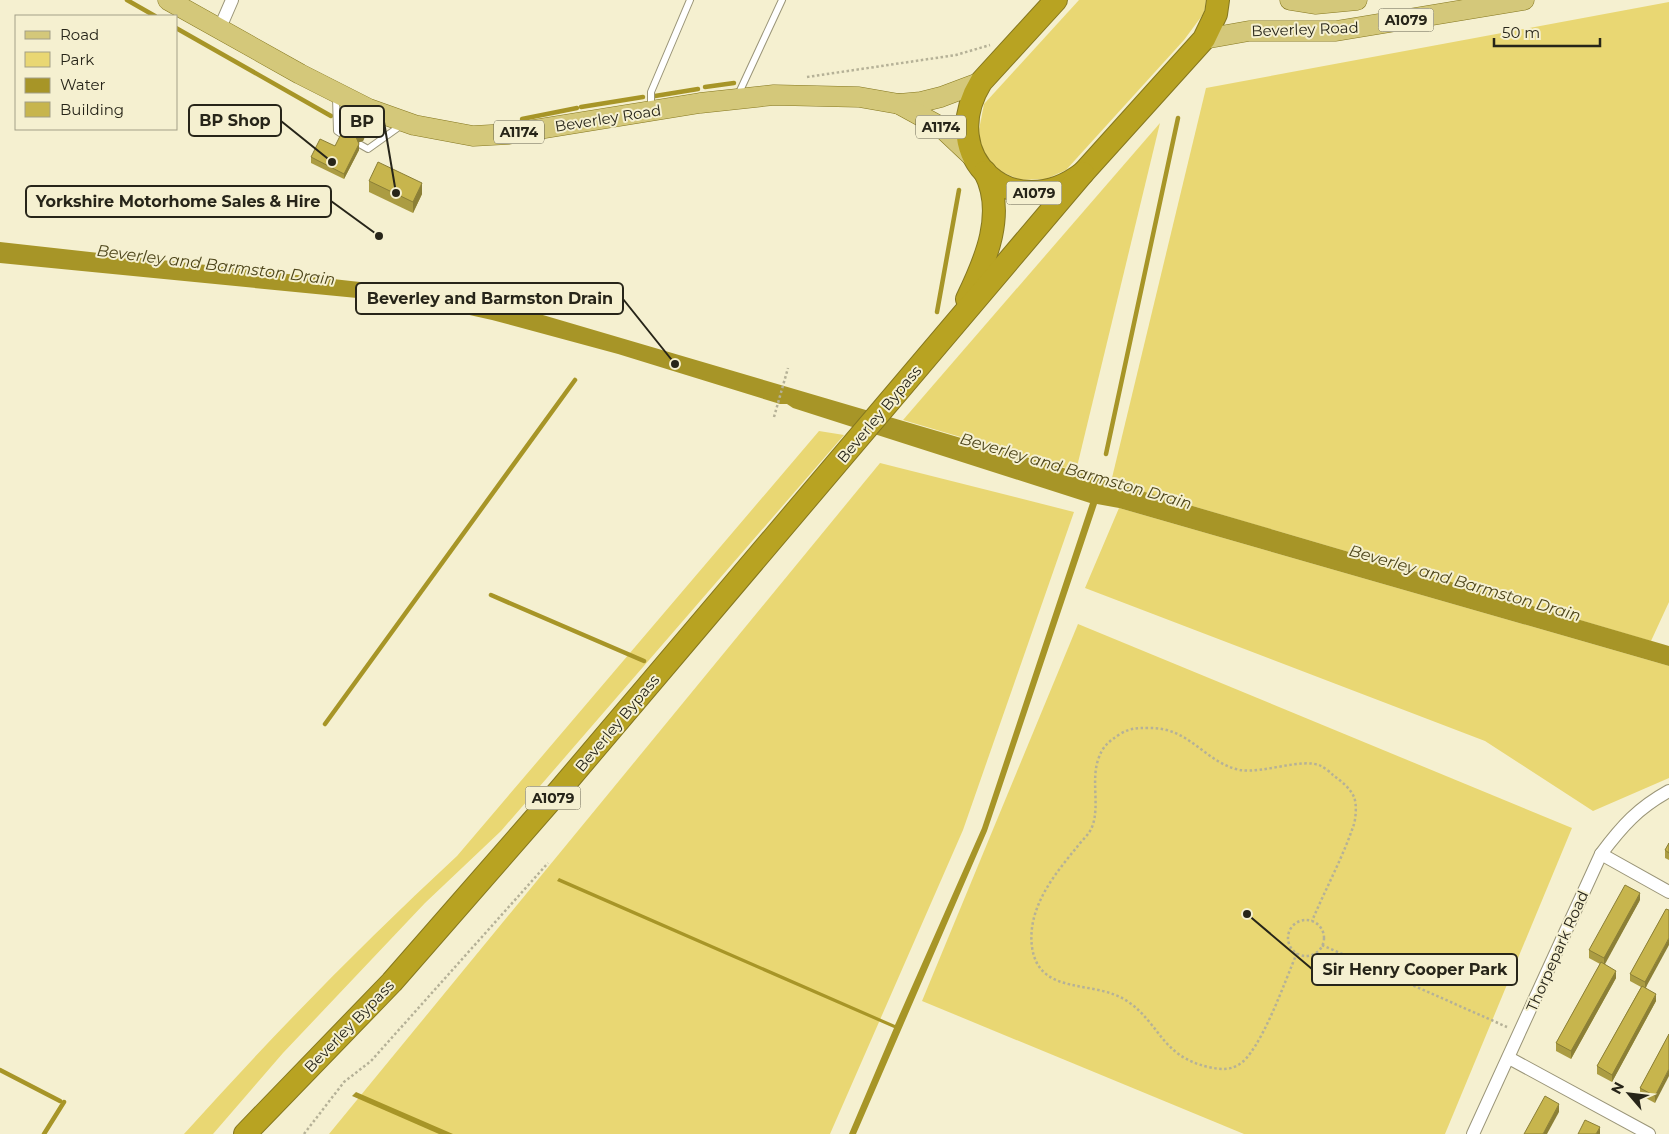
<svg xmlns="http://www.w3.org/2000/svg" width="1669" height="1134" font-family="Montserrat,sans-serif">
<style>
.green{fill:#e9d773}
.water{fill:#a79527}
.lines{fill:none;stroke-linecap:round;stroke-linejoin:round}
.stream{stroke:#a79527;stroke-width:4.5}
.lane-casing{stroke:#9a9578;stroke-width:8}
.street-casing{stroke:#9a9578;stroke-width:14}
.primary-casing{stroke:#85771f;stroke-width:21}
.highway-casing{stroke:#85771f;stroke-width:24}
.path{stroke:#b5b197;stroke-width:2.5;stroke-dasharray:2.5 2.5;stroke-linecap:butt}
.lane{stroke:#fff;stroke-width:6}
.street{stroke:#fff;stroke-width:12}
.primary{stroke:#d4c87a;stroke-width:20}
.highway{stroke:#b8a322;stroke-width:22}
.wall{fill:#ab9c42}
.shaded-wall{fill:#8b7f36}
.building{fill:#c7b54d;stroke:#8b7f36}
.labels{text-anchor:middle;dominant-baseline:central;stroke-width:4;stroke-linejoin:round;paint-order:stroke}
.shield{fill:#f5f0d0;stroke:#656250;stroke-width:1}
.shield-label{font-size:14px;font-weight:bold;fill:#272519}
.street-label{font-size:15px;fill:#272519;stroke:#f5f0d0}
.water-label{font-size:16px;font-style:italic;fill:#4c4419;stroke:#f5f0d0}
.leader{fill:none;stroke:#272519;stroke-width:2}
.callout-dot{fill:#272519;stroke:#f5f0d0;stroke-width:2}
.callout{fill:#f5f0d0;stroke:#272519;stroke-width:2}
.callout-label{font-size:16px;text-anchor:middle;font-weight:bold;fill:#272519}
</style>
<rect width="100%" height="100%" fill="#f5f0d0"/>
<g class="green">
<path d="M 1079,0 L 1206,0 L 1204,13 L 1184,40 L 1066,170 L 1046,179 L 1020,180 L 1000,171 L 984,155 L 978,135 L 984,104 Z"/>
<path d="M 1669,2 L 1669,602 L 1651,641 L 1111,482 L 1206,88 Z"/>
<path d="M 1160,123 L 1076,471 L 903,420 Z"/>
<path d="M 819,431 L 844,435 L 501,831 L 425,903 L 283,1053 L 213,1134 L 184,1134 C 271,1037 362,944 457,856 Z"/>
<path d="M 880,463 L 1074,512 L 963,830 L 830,1134 L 329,1134 Z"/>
<path d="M 1119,508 L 1669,666 L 1669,778 L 1593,811 L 1485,741 L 1085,588 Z"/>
<path d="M 1078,624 L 1572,828 L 1445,1134 L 1244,1134 L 922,1001 Z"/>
</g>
<g class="water">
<path d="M 0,242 L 378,284 L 495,301 L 1669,646 L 1669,666 L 1119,508 L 1097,504 L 987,831 L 856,1134 L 849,1134 L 894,1028 L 557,881 L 559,878 L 895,1025 L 982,828 L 1090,503 L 793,408 L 787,404 L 780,404 L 618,354 L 492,320 L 456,312 L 357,298 L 0,263 Z"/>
<path d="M 356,1092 L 453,1134 L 439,1134 L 352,1096 Z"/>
</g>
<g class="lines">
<g class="stream">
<path d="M 127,0 L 155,16"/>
<path d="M 176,28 L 331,116"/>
<path d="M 705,87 L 734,83"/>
<path d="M 655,96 L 698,89"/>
<path d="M 581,107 L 643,97"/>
<path d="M 522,119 L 577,108"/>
<path d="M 937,312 L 959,190"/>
<path d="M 1106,454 L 1178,118"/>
<path d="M 491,595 L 644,661"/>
<path d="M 325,724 L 575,380"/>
<path d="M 0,1070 L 60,1101"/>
<path d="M 44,1134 L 64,1102"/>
</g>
<defs>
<g id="lane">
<path d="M 738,95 L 782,0"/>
<path d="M 336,97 L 337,131 L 343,135"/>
<path d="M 651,109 L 651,92 L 690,0"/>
<path d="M 361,145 L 368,149 L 403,124"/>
</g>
<g id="street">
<path d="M 219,30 L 232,0"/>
<path d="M 1601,854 L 1669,892"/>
<path d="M 1509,1058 L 1649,1134"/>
<path d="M 1473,1134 L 1601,854 C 1622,826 1638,808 1669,791"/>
</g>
<g id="primary">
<path d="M 168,0 L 300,74 L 369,109 L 414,125 L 473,136 L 509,134 L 700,103 L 774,95 L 859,97 L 899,104 L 921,102 L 941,97 L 981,82"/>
<path d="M 1290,0 L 1315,4 L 1357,0"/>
<path d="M 1204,39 L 1249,31 L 1336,31 L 1524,0"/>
<path d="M 899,104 L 941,127 L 976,160"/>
</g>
<g id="highway">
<path d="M 1056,0 L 981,82 C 935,157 1013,227 1083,173 L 1204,39 L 1216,14 L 1218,0"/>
<path d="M 967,299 C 986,260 1006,213 985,172"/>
<path d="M 245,1134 L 392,982 L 558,792 L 1083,173"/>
</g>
</defs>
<use href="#lane" class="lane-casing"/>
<use href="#street" class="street-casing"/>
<use href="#primary" class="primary-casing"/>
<use href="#highway" class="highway-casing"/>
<g class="path">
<path d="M 807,77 L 956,55 L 990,45"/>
<path d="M 774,417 L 788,368"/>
<circle cx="1306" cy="938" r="18"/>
<path d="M 1322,945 L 1507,1027"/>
<path d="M 1297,953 C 1286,978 1260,1054 1238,1065 C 1228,1071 1219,1069 1208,1067 C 1161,1056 1160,1023 1127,1001 C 1095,979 1039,997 1032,947 C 1027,908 1054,875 1077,847 C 1082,840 1089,835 1092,827 C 1100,807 1091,781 1098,760 C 1102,747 1108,742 1120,734 C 1130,728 1137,728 1149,728 C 1190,727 1205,763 1240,770 C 1263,774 1303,757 1321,766 C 1325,768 1330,772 1333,775 C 1341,781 1350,788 1354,797 C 1357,804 1356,820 1353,827 C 1342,859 1325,890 1312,921"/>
<path d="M 304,1134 L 344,1082 L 371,1061 L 548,863"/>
</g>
<use href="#lane" class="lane"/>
<use href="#street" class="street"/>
<use href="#primary" class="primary"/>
<use href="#highway" class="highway"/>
</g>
<g class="wall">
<path d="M 345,125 L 367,132 L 363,141 L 358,142 L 359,150 L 344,179 L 311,163 L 311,157 L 335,146 L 346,132 Z"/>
<path d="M 369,181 L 422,194 L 413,213 L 369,192 Z"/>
<path d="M 1669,843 L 1669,860 L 1665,858 L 1665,850 Z"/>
<path d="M 1640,900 L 1604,964 L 1616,978 L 1571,1059 L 1556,1051 L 1556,1043 L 1600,964 L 1589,958 L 1589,950 Z"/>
<path d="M 1666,909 L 1646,988 L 1656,1001 L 1612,1082 L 1597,1074 L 1597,1066 L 1641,987 L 1630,981 L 1630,974 Z"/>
<path d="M 1669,1034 L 1655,1103 L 1640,1095 L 1640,1088 Z"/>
</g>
<g class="shaded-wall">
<path d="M 367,126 L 367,132 L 363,141 L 356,143 L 356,137 Z"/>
<path d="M 359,144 L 359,150 L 344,179 L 344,174 Z"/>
<path d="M 422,183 L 422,194 L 413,213 L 413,202 Z"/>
<path d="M 1640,893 L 1640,900 L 1604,966 L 1604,958 Z"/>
<path d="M 1669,938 L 1669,945 L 1645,989 L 1645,982 Z"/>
<path d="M 1616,971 L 1616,978 L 1571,1059 L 1571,1051 Z"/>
<path d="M 1656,994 L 1656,1001 L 1612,1082 L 1612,1075 Z"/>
<path d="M 1669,1069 L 1669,1076 L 1655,1103 L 1655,1096 Z"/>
<path d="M 1559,1104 L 1559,1112 L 1547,1134 L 1543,1134 Z"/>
<path d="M 1600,1127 L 1600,1134 L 1596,1134 Z"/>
</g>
<g class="building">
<path d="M 349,117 L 367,126 L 363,135 L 356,137 L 359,144 L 344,174 L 311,157 L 320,139 L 335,146 L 341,134 L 347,132 L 345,125 Z"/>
<path d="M 378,162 L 422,183 L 413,202 L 369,181 Z"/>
<path d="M 1669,843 L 1669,853 L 1665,850 Z"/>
<path d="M 1625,885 L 1640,893 L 1604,958 L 1589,950 Z"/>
<path d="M 1666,909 L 1669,910 L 1669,938 L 1645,982 L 1630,974 Z"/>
<path d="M 1601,962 L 1616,971 L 1571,1051 L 1556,1043 Z"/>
<path d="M 1642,986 L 1656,994 L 1612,1075 L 1597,1066 Z"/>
<path d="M 1669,1034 L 1669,1069 L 1655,1096 L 1640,1088 Z"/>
<path d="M 1545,1096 L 1559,1104 L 1543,1134 L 1524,1134 Z"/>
<path d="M 1585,1120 L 1600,1127 L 1596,1134 L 1578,1134 Z"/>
</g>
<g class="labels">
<g class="shield">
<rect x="1378.5" y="8.5" width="55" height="23" rx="4"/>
<rect x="916" y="115.5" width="50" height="23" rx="4"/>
<rect x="494" y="120.5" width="50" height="23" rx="4"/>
<rect x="1006.5" y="181.5" width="55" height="23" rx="4"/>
<rect x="525.5" y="786.5" width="55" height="23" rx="4"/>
</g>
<g class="shield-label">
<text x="1406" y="20">A1079</text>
<text x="941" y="127">A1174</text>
<text x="519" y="132">A1174</text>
<text x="1034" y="193">A1079</text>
<text x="553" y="798">A1079</text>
</g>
<g class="street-label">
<text transform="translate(1305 29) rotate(-2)">Beverley Road</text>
<text transform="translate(608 118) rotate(-9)">Beverley Road</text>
<text transform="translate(879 414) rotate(-50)">Beverley Bypass</text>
<text transform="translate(617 723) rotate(-50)">Beverley Bypass</text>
<text transform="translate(1557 951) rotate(-66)">Thorpepark Road</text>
<text transform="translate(349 1026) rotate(-46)">Beverley Bypass</text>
</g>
<g class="water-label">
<text transform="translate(216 265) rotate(7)">Beverley and Barmston Drain</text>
<text transform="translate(1076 471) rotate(16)">Beverley and Barmston Drain</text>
<text transform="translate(1465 583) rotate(16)">Beverley and Barmston Drain</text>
</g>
</g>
<path class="leader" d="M332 162L281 121M396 193L384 122M379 236L331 201M675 364L623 299M1247 914L1312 969"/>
<g class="callout-dot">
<circle cx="332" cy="162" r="5"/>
<circle cx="396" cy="193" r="5"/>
<circle cx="379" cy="236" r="5"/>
<circle cx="675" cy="364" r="5"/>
<circle cx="1247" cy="914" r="5"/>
</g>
<g class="callout">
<rect x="189" y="105" width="92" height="31" rx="5"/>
<rect x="340" y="106" width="44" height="31" rx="5"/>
<rect x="26" y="186" width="305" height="31" rx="5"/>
<rect x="356" y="283" width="267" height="31" rx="5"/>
<rect x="1312" y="954" width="205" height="31" rx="5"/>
</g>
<g class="callout-label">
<text x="235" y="126">BP Shop</text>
<text x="362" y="127">BP</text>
<text x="178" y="207">Yorkshire Motorhome Sales &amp; Hire</text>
<text x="490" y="304">Beverley and Barmston Drain</text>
<text x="1415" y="975">Sir Henry Cooper Park</text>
</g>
<rect x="15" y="15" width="162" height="115" fill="#f5f0d0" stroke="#a39f87"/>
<rect x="25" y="31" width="25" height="8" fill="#d4c87a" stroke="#a39f87"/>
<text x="60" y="40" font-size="15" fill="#272519">Road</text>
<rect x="25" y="52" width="25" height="15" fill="#e9d773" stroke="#a39f87"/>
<text x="60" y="65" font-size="15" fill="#272519">Park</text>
<rect x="25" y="78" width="25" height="15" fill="#a79527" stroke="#a39f87"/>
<text x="60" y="90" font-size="15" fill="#272519">Water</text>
<rect x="25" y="102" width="25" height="15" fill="#c7b54d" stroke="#a39f87"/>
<text x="60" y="115" font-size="15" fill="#272519">Building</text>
<g transform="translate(1629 1094) rotate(298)" stroke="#f5f0d0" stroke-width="4" paint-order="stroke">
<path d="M0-4L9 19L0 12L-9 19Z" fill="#272519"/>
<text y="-8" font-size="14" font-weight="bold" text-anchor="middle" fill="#272519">N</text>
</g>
<path d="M1494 38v8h106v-8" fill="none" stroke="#272519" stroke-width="2.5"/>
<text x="1502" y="38" font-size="15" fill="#272519" stroke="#f5f0d0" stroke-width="4" paint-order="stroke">50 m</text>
</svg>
